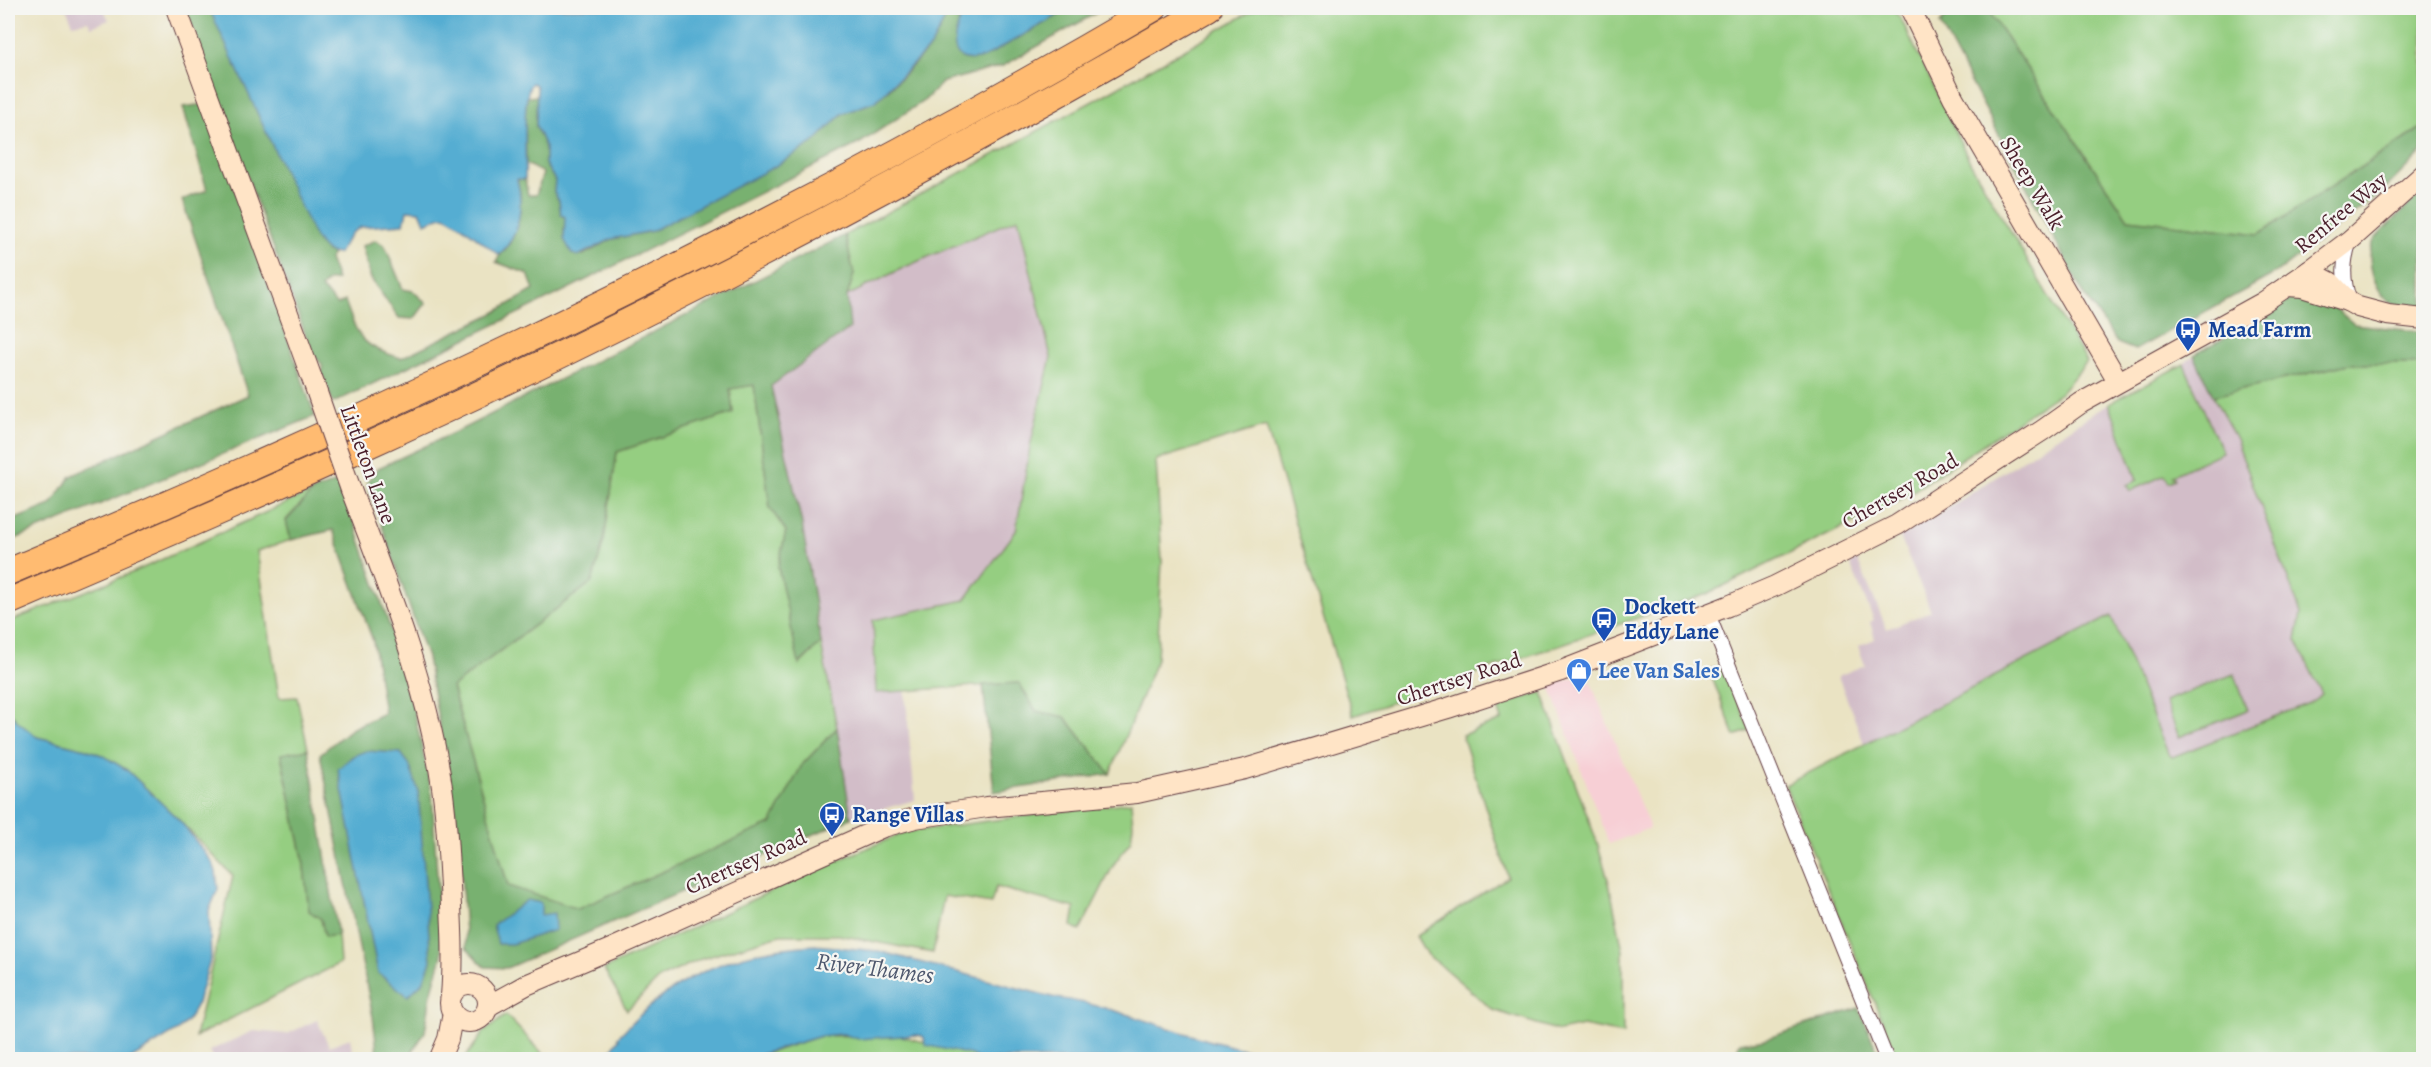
<svg xmlns="http://www.w3.org/2000/svg" width="2431" height="1067" font-family="Alegreya,serif">
<style>
.built{fill:#f7cfd5}
.industrial{fill:#d2bdc8}
.green{fill:#95ce81;stroke:#707656;stroke-width:1.5}
.forest{fill:#78b16f;stroke:#61684d;stroke-width:1.5}
.water{fill:#55add2;stroke:#50667e;stroke-width:1.5}
.lines{fill:none;stroke-linecap:round;stroke-linejoin:round}
.street-casing{stroke:#623c42;stroke-width:16}
.secondary-casing{stroke:#623c42;stroke-width:22}
.highway-casing{stroke:#623c42;stroke-width:28}
.street{stroke:#fff;stroke-width:14}
.secondary{stroke:#ffe4c6;stroke-width:20}
.highway{stroke:#ffbb71;stroke-width:26}
.secondary-bridge-casing{stroke:#623c42;stroke-width:22;stroke-linecap:butt}
.secondary-bridge{stroke:#ffe4c6;stroke-width:20}
.labels{text-anchor:middle;dominant-baseline:central;stroke-width:4.5;stroke-linejoin:round;paint-order:stroke}
.street-label{font-size:22px;fill:#4a1f2b;stroke:#f6f6f2}
.transit-label{font-size:22px;font-weight:bold;fill:#164399;stroke:#f6f6f2;text-anchor:start}
.shop-label{font-size:22px;font-weight:bold;fill:#366cbe;stroke:#f6f6f2;text-anchor:start}
.water-label{font-size:24px;font-style:italic;fill:#4e586e;stroke:#f6f6f2}
</style>
<rect width="100%" height="100%" fill="#f6f6f2"/>
<filter id="ink" filterUnits="userSpaceOnUse"><feTurbulence type="fractalNoise" baseFrequency=".0167" numOctaves="2"/><feDisplacementMap in="SourceGraphic" scale="12" xChannelSelector="R" yChannelSelector="G"/><feConvolveMatrix kernelMatrix="1 2 1 2 8 2 1 2 1" color-interpolation-filters="sRGB"/></filter>
<filter id="wash" filterUnits="userSpaceOnUse"><feTurbulence type="fractalNoise" baseFrequency=".008" numOctaves="4" result="noise"/><feDisplacementMap in="SourceGraphic" scale="24" xChannelSelector="R" yChannelSelector="G"/><feGaussianBlur stdDeviation="1.35" result="paint"/><feColorMatrix in="noise" values="0 0 0 0 0 0 0 0 0 0 0 0 0 0 0 0 0 1.4 0 .05"/><feComposite in="paint" operator="in"/></filter>
<g filter="url(#wash)">
<rect width="100%" height="100%" fill="#eae3c3"/>
<path class="built" d="M 1587,673 L 1650,828 L 1609,844 L 1550,686 Z"/>
<g class="industrial">
<path d="M 66,8 L 103,8 L 109,20 L 91,27 L 88,21 L 73,24 Z"/>
<path d="M 1018,218 L 1051,357 L 1030,447 L 1016,531 L 965,600 L 874,620 L 876,692 L 905,690 L 915,800 L 851,818 L 802,524 L 771,386 L 850,328 L 847,296 L 905,267 Z"/>
<path d="M 2194,355 L 2236,439 L 2301,614 L 2296,640 L 2323,694 L 2309,703 L 2172,757 L 2168,753 L 2110,617 L 1865,746 L 1838,676 L 1865,665 L 1858,646 L 1875,639 L 1870,622 L 1874,620 L 1850,564 L 1857,559 L 1887,629 L 1931,611 L 1900,537 L 1940,514 L 2109,403 L 2137,480 L 2165,475 L 2169,481 L 2173,475 L 2222,452 L 2184,364 Z"/>
<path d="M 317,1020 L 329,1046 L 350,1038 L 354,1059 L 213,1059 L 209,1051 L 253,1031 L 287,1034 Z"/>
</g>
<g class="green">
<path d="M 1257,8 L 1891,8 L 1901,19 L 1971,164 L 2087,362 L 2060,393 L 1901,499 L 1707,594 L 1353,716 L 1266,426 L 1156,460 L 1162,561 L 1157,659 L 1110,774 L 1065,717 L 1036,711 L 1019,683 L 876,693 L 873,620 L 965,600 L 1016,531 L 1030,447 L 1051,357 L 1018,218 L 905,267 L 847,296 L 854,274 L 845,235 L 1104,95 Z"/>
<path d="M 1989,8 L 2423,8 L 2423,127 L 2259,234 L 2128,219 L 1990,13 Z"/>
<path d="M 2184,364 L 2222,452 L 2173,475 L 2175,479 L 2169,482 L 2165,475 L 2130,491 L 2127,485 L 2137,480 L 2109,403 Z"/>
<path d="M 2348,364 L 2423,364 L 2423,1059 L 1898,1059 L 1785,785 L 2111,616 L 2168,753 L 2172,757 L 2309,703 L 2322,694 L 2296,640 L 2301,614 L 2236,439 L 2213,396 Z"/>
<path d="M 754,385 L 770,508 L 786,531 L 778,567 L 800,664 L 821,643 L 837,728 L 802,765 L 771,824 L 578,909 L 508,886 L 452,687 L 592,582 L 604,540 L 617,452 L 733,413 L 730,389 Z"/>
<path d="M 313,491 L 286,520 L 291,540 L 257,551 L 279,698 L 297,697 L 308,749 L 281,755 L 303,858 L 309,910 L 321,919 L 325,936 L 338,935 L 340,963 L 195,1037 L 233,876 L 181,822 L 127,770 L 104,756 L 86,749 L 37,737 L 18,722 L 8,710 L 8,622 L 134,572 Z"/>
<path d="M 1723,665 L 1750,730 L 1735,736 L 1709,670 Z"/>
<path d="M 2234,674 L 2248,710 L 2179,737 L 2165,701 Z"/>
<path d="M 1542,692 L 1597,842 L 1609,883 L 1623,950 L 1623,1034 L 1583,1026 L 1559,1031 L 1493,1010 L 1438,963 L 1427,955 L 1416,936 L 1508,877 L 1462,735 L 1502,720 L 1498,707 Z"/>
<path d="M 1131,802 L 1133,825 L 1131,840 L 1114,864 L 1080,931 L 1072,926 L 1075,908 L 996,887 L 991,904 L 944,896 L 933,953 L 839,935 L 780,935 L 701,959 L 660,978 L 627,1010 L 604,969 L 829,864 L 906,832 Z"/>
<path d="M 506,1015 L 548,1059 L 464,1059 L 484,1032 Z"/>
<path d="M 897,1035 L 990,1059 L 746,1060 L 821,1036 Z"/>
</g>
<g class="forest">
<path d="M 185,8 L 210,8 L 327,252 L 333,254 L 329,259 L 337,280 L 328,281 L 321,288 L 337,305 L 345,301 C 358,338 362,347 401,358 L 494,313 L 534,290 L 528,274 L 496,262 C 499,255 503,253 507,247 C 521,228 523,201 517,179 L 525,179 L 528,195 L 536,195 L 543,173 L 526,164 L 525,114 L 527,97 L 537,96 L 536,126 L 545,147 L 545,164 L 555,180 L 554,192 L 559,201 L 561,214 L 565,217 L 564,239 L 583,255 L 612,239 L 652,231 L 842,114 L 876,101 L 899,80 L 931,46 L 951,8 L 966,8 L 958,22 L 983,58 L 1071,8 L 1105,8 L 1003,66 L 943,82 L 925,100 L 860,143 L 552,297 L 333,403 L 322,373 L 322,364 L 313,355 Z"/>
<path d="M 1953,8 L 1983,8 L 1990,13 L 2128,219 L 2259,234 L 2423,127 L 2423,151 L 2379,195 L 2276,273 L 2135,350 L 2117,343 L 2082,291 L 1940,24 Z"/>
<path d="M 205,104 L 315,416 L 8,542 L 8,522 L 51,505 L 71,476 L 248,395 L 182,200 L 207,190 L 183,107 Z"/>
<path d="M 2423,192 L 2423,310 C 2413,309 2401,309 2392,303 C 2375,293 2364,259 2374,241 C 2379,231 2413,202 2423,192 Z"/>
<path d="M 845,235 L 854,274 L 847,296 L 850,328 L 771,386 L 802,524 L 821,643 L 799,664 L 778,567 L 786,531 L 770,508 L 754,385 L 730,389 L 733,413 L 617,452 L 604,540 L 592,582 L 452,687 L 508,886 L 578,909 L 771,824 L 802,765 L 837,728 L 851,818 L 507,968 L 485,967 L 466,948 L 458,827 L 427,658 L 367,482 L 378,468 L 462,429 Z"/>
<path d="M 376,240 L 385,246 L 403,289 L 413,291 L 426,303 L 414,319 L 399,318 L 371,279 L 362,246 Z"/>
<path d="M 2312,296 L 2329,303 L 2354,324 L 2423,332 L 2423,364 L 2348,364 L 2213,396 L 2194,355 L 2290,300 Z"/>
<path d="M 340,481 L 405,671 L 432,793 L 442,956 L 431,994 L 425,1032 L 408,1059 L 378,1059 L 373,1017 L 320,754 L 351,729 L 384,713 L 373,641 L 333,530 L 291,540 L 286,521 L 313,491 Z"/>
<path d="M 1019,683 L 1036,711 L 1065,717 L 1110,774 L 994,792 L 983,685 Z"/>
<path d="M 308,749 L 338,935 L 325,937 L 321,919 L 309,911 L 303,858 L 281,754 Z"/>
<path d="M 1859,1008 L 1880,1058 L 1731,1060 L 1740,1043 L 1765,1039 Z"/>
</g>
<g class="water">
<path d="M 209,8 L 510,8 L 515,10 L 530,8 L 951,8 L 931,46 L 876,101 L 842,114 L 813,143 L 774,167 L 652,231 L 612,239 L 578,256 L 572,254 L 564,239 L 565,217 L 561,214 L 559,201 L 554,192 L 555,180 L 545,164 L 545,147 L 536,126 L 537,88 L 536,85 L 532,83 C 521,95 527,159 525,179 L 517,179 C 524,205 520,236 499,255 C 489,248 451,215 443,216 C 437,217 431,221 425,223 L 420,211 L 407,210 L 404,224 L 361,227 L 351,233 L 339,253 C 326,256 319,244 313,234 Z"/>
<path d="M 966,8 L 1071,8 L 983,58 C 942,68 954,30 966,8 Z"/>
<path d="M 8,710 L 18,722 L 37,737 L 86,749 L 104,756 L 127,770 L 181,822 L 213,863 L 216,872 L 218,889 L 209,911 L 211,958 L 196,1006 L 188,1020 L 178,1030 L 131,1059 L 8,1059 Z"/>
<path d="M 366,751 L 401,753 L 409,764 L 418,790 L 431,961 L 423,982 L 408,996 L 378,973 L 338,769 L 353,756 Z"/>
<path d="M 527,900 L 541,903 L 541,915 L 554,913 L 555,930 L 512,944 L 498,944 L 493,925 Z"/>
<path d="M 815,945 L 878,951 L 1056,998 C 1109,1005 1158,1026 1208,1040 C 1235,1048 1263,1053 1290,1059 L 979,1059 L 971,1055 L 925,1045 L 924,1037 L 918,1035 L 858,1039 L 843,1034 L 821,1036 L 745,1059 L 605,1059 L 619,1039 L 618,1037 C 673,977 734,949 815,945 Z"/>
</g>
</g>
<g filter="url(#ink)">
<g class="lines">
<defs>
<g id="street">
<path d="M 2349,299 C 2342,278 2343,261 2350,240"/>
<path d="M 1708,614 L 1887,1060"/>
</g>
<g id="secondary">
<path d="M 176,8 L 314,384"/>
<path d="M 1910,8 L 1953,97 L 2118,381"/>
<path d="M 2309,271 L 2330,282 L 2349,302 L 2358,307 L 2388,315 L 2424,319"/>
<path d="M 2288,286 L 2302,287 L 2347,301"/>
<path d="M 351,490 C 388,587 427,683 442,787 C 447,820 448,853 450,887 C 452,924 454,960 451,996"/>
<circle cx="469" cy="1003" r="19"/>
<path d="M 488,1006 L 526,985 L 611,949 L 883,827 L 915,818 L 987,807 L 1137,793 L 1245,769 L 1448,708 L 1561,671 L 1728,606 L 1775,586 L 1897,525 L 2043,430 L 2081,403 L 2262,303 L 2309,271 L 2350,240 L 2424,174"/>
<path d="M 439,1060 L 448,1039 L 453,1013"/>
</g>
<g id="highway">
<path d="M 8,572 C 401,408 786,224 1154,8"/>
<path d="M 8,602 C 128,551 248,500 366,446 C 655,316 935,166 1209,8"/>
</g>
</defs>
<use href="#street" class="street-casing"/>
<use href="#secondary" class="secondary-casing"/>
<use href="#highway" class="highway-casing"/>
<use href="#street" class="street"/>
<use href="#secondary" class="secondary"/>
<use href="#highway" class="highway"/>
<defs>
<path id="secondary-bridge" d="M 314,384 L 351,490"/>
</defs>
<use href="#secondary-bridge" class="secondary-bridge-casing"/>
<use href="#secondary-bridge" class="secondary-bridge"/>
</g>
</g>
<defs>
<symbol id="bus-pin" viewBox="-11 -11 22 30"><path d="M0 17L-7.5 6A9.5 9.5 0 1 1 7.5 6Z" fill="#1a4fb4" stroke="#f6f6f2"/><path d="M-5-6H5V4H4V6H2V4H-2V6H-4V4H-5ZM-3.5-4V0h7V-4ZM-3.5 1.2v1.5H-2V1.2ZM2 1.2v1.5H3.5V1.2Z" fill="#fff"/></symbol>
<symbol id="shop-pin" viewBox="-11 -11 22 30"><path d="M0 17L-7.5 6A9.5 9.5 0 1 1 7.5 6Z" fill="#3f7fe0" stroke="#f6f6f2"/><path d="M-5-2.5h2.3a2.7 3.5 0 0 1 5.4 0H5L5.5 6h-11ZM-1.5-2.5h3a1.5 2.3 0 0 0-3 0Z" fill="#fff"/></symbol>
</defs>
<g fill-rule="evenodd">
<use href="#bus-pin" x="2173" y="315" width="30" height="40"/>
<use href="#bus-pin" x="1589" y="605" width="30" height="40"/>
<use href="#shop-pin" x="1564" y="656" width="30" height="40"/>
<use href="#bus-pin" x="817" y="800" width="30" height="40"/>
</g>
<g class="labels">
<g class="street-label">
<text transform="translate(2032 183) rotate(59)">Sheep Walk</text>
<text transform="translate(2341 213) rotate(-40)">Renfree Way</text>
<text transform="translate(368 464) rotate(70)">Littleton Lane</text>
<text transform="translate(1900 491) rotate(-30)">Chertsey Road</text>
<text transform="translate(1459 679) rotate(-18)">Chertsey Road</text>
<text transform="translate(746 862) rotate(-24)">Chertsey Road</text>
</g>
<g class="transit-label">
<text x="2208" y="330">Mead Farm</text>
<text x="1624" y="607">Dockett<tspan x="1624" dy="25">Eddy Lane</tspan></text>
<text x="852" y="815">Range Villas</text>
</g>
<g class="shop-label">
<text x="1598" y="671">Lee Van Sales</text>
</g>
<g class="water-label">
<text transform="translate(875 968) rotate(7)">River Thames</text>
</g>
</g>
<rect width="2431" height="1067" fill="none" stroke="#f6f6f2" stroke-width="30"/>
</svg>
